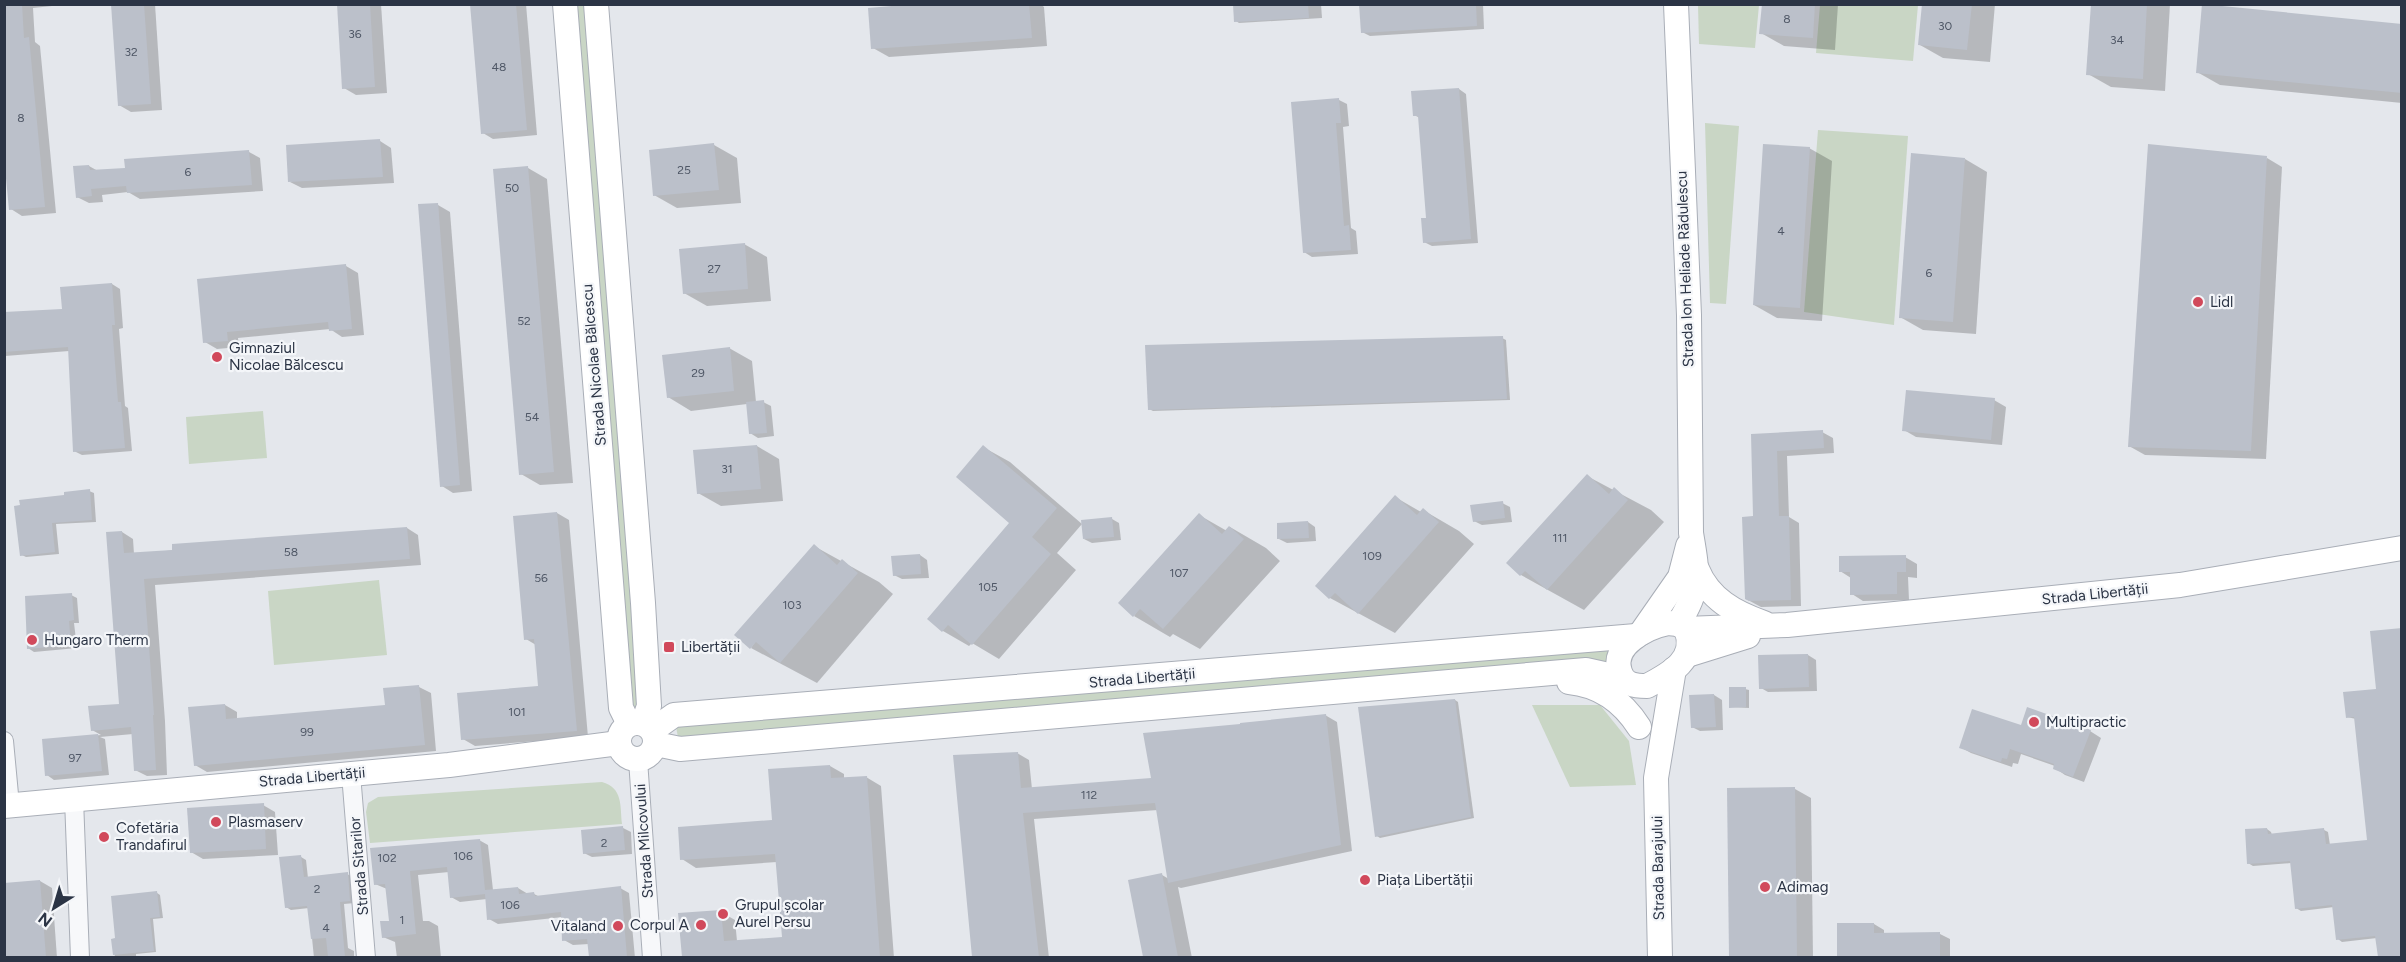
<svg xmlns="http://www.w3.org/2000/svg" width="2406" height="962" font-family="Figtree,sans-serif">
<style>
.green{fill:#c9d6c5}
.shadow{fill:#0003}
.building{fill:#bbc0ca}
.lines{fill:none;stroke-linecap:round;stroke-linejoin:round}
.street-casing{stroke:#a9aeb7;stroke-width:20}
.secondary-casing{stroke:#a9aeb7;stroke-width:26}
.street{stroke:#f7f8fa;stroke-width:18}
.secondary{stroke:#fff;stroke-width:24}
.poi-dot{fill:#d1495b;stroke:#f4f6f9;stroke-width:2}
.labels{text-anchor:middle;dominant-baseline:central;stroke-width:4.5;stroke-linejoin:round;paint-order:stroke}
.number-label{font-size:12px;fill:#4f5766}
.street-label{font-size:15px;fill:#2b3445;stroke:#f4f6f9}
.poi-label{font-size:15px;fill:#2b3445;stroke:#f4f6f9;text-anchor:start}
</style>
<rect width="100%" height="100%" fill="#e4e7ec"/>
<g class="green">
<path d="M 565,5 L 596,5 L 649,706 L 621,708 Z"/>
<path d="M 1698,5 L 1759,5 L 1755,48 L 1699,44 Z"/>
<path d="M 1820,5 L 1918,5 L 1913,61 L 1816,53 Z"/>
<path d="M 1705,123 L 1739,126 L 1726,304 L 1710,303 Z"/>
<path d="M 1818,130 L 1908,136 L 1894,325 L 1804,312 Z"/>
<path d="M 263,411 L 267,458 L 189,464 L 186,417 Z"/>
<path d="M 379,580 L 387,655 L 274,665 L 268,591 Z"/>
<path d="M 1636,636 L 1617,665 L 680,749 L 674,715 Z"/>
<path d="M 1532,705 L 1600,705 L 1629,741 L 1636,785 L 1570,787 Z"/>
<path d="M 602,782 C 623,788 620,805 622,824 L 370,843 L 366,812 L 368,803 L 378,797 Z"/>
</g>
<g class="shadow">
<path d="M 4,4 L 52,4 L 52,6 L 33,8 L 35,42 L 40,46 L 56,213 L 22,216 L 11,209 Z"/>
<path d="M 113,4 L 155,4 L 162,110 L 131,112 L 119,105 Z"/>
<path d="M 338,4 L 381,4 L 387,93 L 356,95 L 344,88 Z"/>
<path d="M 472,4 L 526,4 L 537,135 L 493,139 L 483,133 Z"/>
<path d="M 936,4 L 1040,4 L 1044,7 L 1047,46 L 889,57 L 873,48 Z"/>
<path d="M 1235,4 L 1321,4 L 1322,18 L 1239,23 L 1236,21 Z"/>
<path d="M 1360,4 L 1483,4 L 1484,29 L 1370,36 L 1362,32 Z"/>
<path d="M 1763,4 L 1838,4 L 1835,50 L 1784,46 L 1761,33 Z"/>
<path d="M 1924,4 L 1995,4 L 1990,62 L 1943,58 L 1920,45 Z"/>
<path d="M 2092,4 L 2170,4 L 2165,91 L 2111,87 L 2088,74 Z"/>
<path d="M 2402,25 L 2402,103 L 2220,85 L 2197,72 Z"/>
<path d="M 1459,89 L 1466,94 L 1478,243 L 1432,246 L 1424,242 L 1428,219 L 1420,118 L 1414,115 Z"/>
<path d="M 1339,100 L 1347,104 L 1349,126 L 1343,127 L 1351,228 L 1356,231 L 1358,254 L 1312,257 L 1304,252 Z"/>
<path d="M 380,141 L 391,148 L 394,183 L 302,188 L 290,182 Z"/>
<path d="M 714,145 L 737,158 L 741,203 L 677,208 L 654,195 Z"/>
<path d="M 1809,148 L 1832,161 L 1822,321 L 1777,318 L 1754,305 Z"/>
<path d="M 249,152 L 260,158 L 263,191 L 140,199 L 128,192 L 102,195 L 103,202 L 89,203 L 77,197 L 89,166 L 98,171 L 127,169 Z"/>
<path d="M 2267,158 L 2282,167 L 2266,459 L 2145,455 L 2129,446 Z"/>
<path d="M 1965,159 L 1987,172 L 1976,334 L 1923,330 L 1900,317 Z"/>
<path d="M 528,168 L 547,179 L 573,483 L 540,485 L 521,474 Z"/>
<path d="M 438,205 L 450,212 L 472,491 L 453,493 L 442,486 Z"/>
<path d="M 744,244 L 767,257 L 771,301 L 707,306 L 684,293 Z"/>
<path d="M 346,266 L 358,273 L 364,335 L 342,337 L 330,329 L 238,338 L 239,347 L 217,349 L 205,342 Z"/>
<path d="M 112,284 L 120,289 L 123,328 L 119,329 L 125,406 L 128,408 L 132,451 L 82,455 L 74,451 L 69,351 L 5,356 L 4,314 L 63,310 Z"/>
<path d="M 1502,338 L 1506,340 L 1510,400 L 1153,411 L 1149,409 Z"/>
<path d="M 729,348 L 752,361 L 756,402 L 763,402 L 771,406 L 774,436 L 758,438 L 750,433 L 747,404 L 691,411 L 668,397 Z"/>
<path d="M 1994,400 L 2006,407 L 2002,445 L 1916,437 L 1904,430 Z"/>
<path d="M 1822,432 L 1833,438 L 1834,453 L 1787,456 L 1789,517 L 1799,523 L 1801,606 L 1761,607 L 1746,599 L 1754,518 L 1753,436 Z"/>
<path d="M 757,446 L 779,459 L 783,501 L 721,506 L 698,493 Z"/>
<path d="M 983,447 L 1010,462 L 1082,524 L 1057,553 L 1076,570 L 999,659 L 972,643 L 969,646 L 943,631 L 929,619 L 1011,522 Z"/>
<path d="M 1587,476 L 1651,510 L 1664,522 L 1584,610 L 1521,575 L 1508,563 Z"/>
<path d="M 89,491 L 94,493 L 96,522 L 56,524 L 59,554 L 26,557 L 22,555 L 66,496 Z"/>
<path d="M 1395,497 L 1421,512 L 1423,510 L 1459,531 L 1474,544 L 1395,633 L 1330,598 L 1317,586 Z"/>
<path d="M 1502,503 L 1510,507 L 1512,522 L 1482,525 L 1474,521 Z"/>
<path d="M 557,513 L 569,520 L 588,737 L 475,746 L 463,739 L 540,688 L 536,645 L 526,639 Z"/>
<path d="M 1199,515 L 1227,531 L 1230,527 L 1266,548 L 1280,561 L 1200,649 L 1173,634 L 1170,637 L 1134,616 Z"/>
<path d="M 1112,519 L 1119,523 L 1121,540 L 1092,543 L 1084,539 Z"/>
<path d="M 1308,522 L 1315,527 L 1316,541 L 1287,543 L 1279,539 Z"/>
<path d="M 407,528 L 418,535 L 421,565 L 155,585 L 165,721 L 167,775 L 147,776 L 135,770 L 133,734 L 100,737 L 105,739 L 109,775 L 54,780 L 47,775 L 43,740 L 101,735 L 92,730 L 120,705 L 122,532 L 133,539 L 134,554 Z"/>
<path d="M 814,546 L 879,582 L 893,594 L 817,683 L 751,648 Z"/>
<path d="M 920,555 L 927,560 L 929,578 L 902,579 L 894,575 Z"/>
<path d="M 1905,557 L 1917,564 L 1917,578 L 1908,577 L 1909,600 L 1863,601 L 1852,594 L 1851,578 L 1840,571 Z"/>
<path d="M 71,595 L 77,598 L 79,623 L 74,623 L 77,648 L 34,652 L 28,648 Z"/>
<path d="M 2402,630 L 2402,958 L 2380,958 L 2377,938 L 2342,942 L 2338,939 L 2334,907 L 2301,911 L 2296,908 L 2291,863 L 2253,866 L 2248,863 L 2267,829 L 2271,832 L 2272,835 L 2324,830 L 2328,832 L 2330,845 L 2369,841 L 2356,719 L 2347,717 L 2378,690 Z"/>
<path d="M 1808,655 L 1816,660 L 1817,691 L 1768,692 L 1761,688 L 1760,657 Z"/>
<path d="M 419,687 L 431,693 L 436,751 L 207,772 L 195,765 L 225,705 L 237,712 L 237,720 L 386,706 Z"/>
<path d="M 1745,689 L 1749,690 L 1749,708 L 1731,707 Z"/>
<path d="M 1714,695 L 1722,700 L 1723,730 L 1700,731 L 1692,727 Z"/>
<path d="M 1455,700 L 1458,702 L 1474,818 L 1380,838 L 1377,836 Z"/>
<path d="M 1325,715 L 1337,722 L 1352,851 L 1181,888 L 1178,887 L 1192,958 L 1144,958 L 1130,881 L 1162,875 L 1169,879 L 1158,810 L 1034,819 L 1049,958 L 973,958 L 954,757 L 1017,753 L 1029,760 L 1032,789 L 1153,780 Z"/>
<path d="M 2022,727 L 2090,731 L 2101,738 L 2084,782 L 2065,775 L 2055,768 L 2055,766 L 2021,754 L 2018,764 L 2013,763 L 2012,767 L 1971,753 L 1960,747 Z"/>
<path d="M 830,766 L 844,774 L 844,779 L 866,777 L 881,786 L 894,958 L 683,958 L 680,915 L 721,912 L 735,920 L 737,941 L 784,938 L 777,862 L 696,868 L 682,859 L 774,822 Z"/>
<path d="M 1729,789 L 1795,789 L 1811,798 L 1813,958 L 1731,958 Z"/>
<path d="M 263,805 L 275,812 L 278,855 L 203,859 L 191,852 Z"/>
<path d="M 623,828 L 631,832 L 632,854 L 592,857 L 584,853 Z"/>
<path d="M 479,840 L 488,845 L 493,890 L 518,888 L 528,894 L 534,894 L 540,897 L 620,888 L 629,893 L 635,958 L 591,958 L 589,944 L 573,945 L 564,940 L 563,917 L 498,924 L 489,919 L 487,899 L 460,902 L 451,897 L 449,872 L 418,875 L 423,921 L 429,921 L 438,926 L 441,958 L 397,958 L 395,942 L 383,937 L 390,922 L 387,889 L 375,884 Z"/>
<path d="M 301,857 L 306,860 L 308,878 L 347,874 L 353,877 L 355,903 L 344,904 L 348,948 L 354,951 L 354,958 L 314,958 L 309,908 L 291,910 L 286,907 Z"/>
<path d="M 40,881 L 52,888 L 57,958 L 4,958 L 4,884 Z"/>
<path d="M 157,893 L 160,895 L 163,918 L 153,919 L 156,952 L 136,954 L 136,958 L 115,958 L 113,940 L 117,940 Z"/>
<path d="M 1839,924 L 1874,924 L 1884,930 L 1884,934 L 1940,934 L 1950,939 L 1950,958 L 1839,958 Z"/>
</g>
<g class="building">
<path d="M 4,4 L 22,4 L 24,38 L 29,37 L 45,207 L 9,210 L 4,157 Z"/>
<path d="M 111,4 L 144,4 L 151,104 L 118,106 Z"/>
<path d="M 337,4 L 370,4 L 375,87 L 342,89 Z"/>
<path d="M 470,4 L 516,4 L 527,130 L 481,134 Z"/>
<path d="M 915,4 L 1029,4 L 1032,38 L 871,49 L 868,8 Z"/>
<path d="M 1233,4 L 1308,4 L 1309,18 L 1234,22 Z"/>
<path d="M 1359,4 L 1476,4 L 1477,26 L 1361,33 Z"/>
<path d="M 1762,4 L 1815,4 L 1813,38 L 1759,34 Z"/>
<path d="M 1922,4 L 1972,4 L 1967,50 L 1918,45 Z"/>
<path d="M 2091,4 L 2147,4 L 2143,79 L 2086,75 Z"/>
<path d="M 2202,4 L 2402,24 L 2402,93 L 2196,73 Z"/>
<path d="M 1459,88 L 1471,239 L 1423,243 L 1421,218 L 1426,218 L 1418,116 L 1413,116 L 1411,91 Z"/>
<path d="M 1339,98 L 1341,123 L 1336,123 L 1344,226 L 1349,225 L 1351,250 L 1303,253 L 1291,102 Z"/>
<path d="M 380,139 L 383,177 L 288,182 L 286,145 Z"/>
<path d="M 714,143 L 719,190 L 653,196 L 649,150 Z"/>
<path d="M 1763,144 L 1810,147 L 1800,308 L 1753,305 Z"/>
<path d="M 2148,144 L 2267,156 L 2251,451 L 2128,447 Z"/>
<path d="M 249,150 L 252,185 L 127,193 L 126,186 L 91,189 L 92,196 L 76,198 L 73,166 L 89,165 L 90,170 L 125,168 L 124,159 Z"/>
<path d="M 1911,153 L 1965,158 L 1953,322 L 1899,318 Z"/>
<path d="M 528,166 L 554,472 L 519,475 L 493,169 Z"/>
<path d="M 438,203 L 460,485 L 440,487 L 418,204 Z"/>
<path d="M 745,243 L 748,289 L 683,294 L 679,249 Z"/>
<path d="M 346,264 L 352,329 L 329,331 L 328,322 L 227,332 L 228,341 L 203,343 L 197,279 Z"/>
<path d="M 112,283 L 115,325 L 112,325 L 118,402 L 121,402 L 125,448 L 73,452 L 68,347 L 4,352 L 4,312 L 62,309 L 60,287 Z"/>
<path d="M 1503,336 L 1507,399 L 1148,410 L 1145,345 Z"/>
<path d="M 730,347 L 734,391 L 667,398 L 662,355 Z"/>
<path d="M 1906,390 L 1995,398 L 1991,440 L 1902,431 Z"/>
<path d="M 764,400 L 767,433 L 749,434 L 746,402 Z"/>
<path d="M 1823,430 L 1824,448 L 1777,451 L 1779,516 L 1789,516 L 1791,600 L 1749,601 L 1745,599 L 1742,517 L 1753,516 L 1751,434 Z"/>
<path d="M 757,445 L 761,489 L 697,494 L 693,450 Z"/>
<path d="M 983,445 L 1057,508 L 1032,537 L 1051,554 L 972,645 L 948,625 L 942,632 L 927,619 L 1009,523 L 956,477 Z"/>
<path d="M 1587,474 L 1609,494 L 1614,487 L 1628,500 L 1547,590 L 1525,571 L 1520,576 L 1506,563 Z"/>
<path d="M 90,489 L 92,520 L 52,523 L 55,552 L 20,556 L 14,506 L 20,505 L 19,500 L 64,495 L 64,492 Z"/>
<path d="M 1395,495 L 1417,515 L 1423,508 L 1439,522 L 1358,614 L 1335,593 L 1329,599 L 1315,586 Z"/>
<path d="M 1503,501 L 1505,518 L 1473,522 L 1470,505 Z"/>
<path d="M 557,512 L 577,731 L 461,740 L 457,693 L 538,686 L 534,639 L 524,640 L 513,516 Z"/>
<path d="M 1199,513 L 1222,534 L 1229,526 L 1244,539 L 1163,629 L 1140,609 L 1133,617 L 1118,603 Z"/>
<path d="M 1112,517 L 1114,537 L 1083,539 L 1081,520 Z"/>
<path d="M 1308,521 L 1309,538 L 1277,539 L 1277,523 Z"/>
<path d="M 407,527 L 410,559 L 144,579 L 154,715 L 153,715 L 156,770 L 134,771 L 131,727 L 91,731 L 88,706 L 119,704 L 106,532 L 122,531 L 124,553 L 172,550 L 172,544 Z"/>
<path d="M 814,544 L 837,565 L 842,559 L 858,573 L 780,663 L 756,642 L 750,649 L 734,635 Z"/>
<path d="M 920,554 L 921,574 L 893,576 L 891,556 Z"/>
<path d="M 1906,555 L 1906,572 L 1897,572 L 1897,594 L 1850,595 L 1850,572 L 1839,572 L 1839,556 Z"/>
<path d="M 72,593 L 74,620 L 69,621 L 71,645 L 27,649 L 25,596 Z"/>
<path d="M 2402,628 L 2402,957 L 2378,957 L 2375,936 L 2336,940 L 2332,905 L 2295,909 L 2290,861 L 2247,864 L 2245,829 L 2267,828 L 2268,834 L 2324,828 L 2326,844 L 2367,840 L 2354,717 L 2346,718 L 2343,692 L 2376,689 L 2370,631 Z"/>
<path d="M 1808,654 L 1809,687 L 1759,689 L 1758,655 Z"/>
<path d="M 419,685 L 425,745 L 194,766 L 188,707 L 225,704 L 226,719 L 385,705 L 383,688 Z"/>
<path d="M 1729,687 L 1746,687 L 1746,707 L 1729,708 Z"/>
<path d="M 1714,694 L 1716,727 L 1691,728 L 1689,695 Z"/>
<path d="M 1455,699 L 1471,817 L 1375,837 L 1358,707 Z"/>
<path d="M 2027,707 L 2091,730 L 2073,777 L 2053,769 L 2054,764 L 2010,749 L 2007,759 L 2002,758 L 2001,762 L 1959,748 L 1972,709 L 2021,725 Z"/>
<path d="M 1326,714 L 1341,845 L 1168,883 L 1155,803 L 1023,813 L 1039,957 L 972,957 L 953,755 L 1018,752 L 1021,788 L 1151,778 L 1143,733 L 1240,724 L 1240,723 Z"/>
<path d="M 98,734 L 102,771 L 45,776 L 42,739 Z"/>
<path d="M 830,765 L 831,778 L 867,776 L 880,957 L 682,957 L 678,913 L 721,910 L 724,941 L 782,937 L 775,854 L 680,860 L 678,827 L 772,820 L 768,769 Z"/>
<path d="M 1795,787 L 1797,957 L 1729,957 L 1727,788 Z"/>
<path d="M 264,803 L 266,849 L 190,853 L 187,808 Z"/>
<path d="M 623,826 L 625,850 L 583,854 L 581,830 Z"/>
<path d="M 480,839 L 485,890 L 518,887 L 519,894 L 534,892 L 535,896 L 621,886 L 627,957 L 589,957 L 587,939 L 562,941 L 561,912 L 487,920 L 485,894 L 450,898 L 447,867 L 410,871 L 416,934 L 382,938 L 380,921 L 389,921 L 385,884 L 374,885 L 370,848 Z"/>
<path d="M 301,855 L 304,877 L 348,872 L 350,901 L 340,902 L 345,957 L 328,957 L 326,938 L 311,939 L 307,906 L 285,908 L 279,857 Z"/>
<path d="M 1162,873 L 1178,957 L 1143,957 L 1128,880 Z"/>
<path d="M 40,880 L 46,957 L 4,957 L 4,883 Z"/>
<path d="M 157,891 L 160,917 L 150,918 L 154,951 L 113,955 L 111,939 L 115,938 L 111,896 Z"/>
<path d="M 1837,923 L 1874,923 L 1874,933 L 1940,932 L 1940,957 L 1837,957 Z"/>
</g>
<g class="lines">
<defs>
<g id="street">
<path d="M 4,741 L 10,805"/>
<path d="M 638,760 L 652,958"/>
<path d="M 351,774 L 366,958"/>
<path d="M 74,799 L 80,958"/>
</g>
<g id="secondary">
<path d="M 565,4 L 621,708 L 629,724"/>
<path d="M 596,4 L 643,603 L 649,706 L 643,723"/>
<path d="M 1676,4 L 1689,315 L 1691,533 C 1698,574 1701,588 1678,624"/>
<path d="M 1697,569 C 1709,599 1735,613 1764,623"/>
<path d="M 1668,623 L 1678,624 L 1686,629 C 1698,659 1670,674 1647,686 C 1635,686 1624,685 1620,672 C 1610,645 1648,627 1668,623 Z"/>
<path d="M 1686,629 L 1787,625 L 2180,585 L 2402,548"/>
<path d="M 1641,633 L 1680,577 L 1688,546"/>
<path d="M 1687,655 L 1748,636"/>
<path d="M 1569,682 C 1600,685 1623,702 1639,727"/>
<circle cx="637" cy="741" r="18"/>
<path d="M 653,730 L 674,715 L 1636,636"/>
<path d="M 656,744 L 680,749 L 1586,670 L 1622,678"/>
<path d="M 4,806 L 449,765 L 619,743"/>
<path d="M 1660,958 L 1656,778 L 1674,669"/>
</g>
</defs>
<use href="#street" class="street-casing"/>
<use href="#secondary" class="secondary-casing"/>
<use href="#street" class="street"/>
<use href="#secondary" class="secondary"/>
</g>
<g class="poi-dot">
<circle cx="2198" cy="302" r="6"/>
<circle cx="217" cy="357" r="6"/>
<circle cx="32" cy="640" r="6"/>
<rect x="663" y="641" width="12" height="12" rx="3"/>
<circle cx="2034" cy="722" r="6"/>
<circle cx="216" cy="822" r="6"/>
<circle cx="104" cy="837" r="6"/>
<circle cx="1365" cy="880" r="6"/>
<circle cx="1765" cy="887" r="6"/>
<circle cx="723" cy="914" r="6"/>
<circle cx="701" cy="925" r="6"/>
<circle cx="618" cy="926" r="6"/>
</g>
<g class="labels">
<g class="number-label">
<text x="1787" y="19">8</text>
<text x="1945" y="26">30</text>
<text x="355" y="34">36</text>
<text x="2117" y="40">34</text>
<text x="131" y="52">32</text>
<text x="499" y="67">48</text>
<text x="21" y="118">8</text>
<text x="684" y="170">25</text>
<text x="188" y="172">6</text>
<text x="512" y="188">50</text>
<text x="1781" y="231">4</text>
<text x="714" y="269">27</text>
<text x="1929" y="273">6</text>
<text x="524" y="321">52</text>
<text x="698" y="373">29</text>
<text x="532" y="417">54</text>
<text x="727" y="469">31</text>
<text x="1560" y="538">111</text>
<text x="291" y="552">58</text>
<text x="1372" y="556">109</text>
<text x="1179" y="573">107</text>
<text x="541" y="578">56</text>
<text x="988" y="587">105</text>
<text x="792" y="605">103</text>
<text x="517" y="712">101</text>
<text x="307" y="732">99</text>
<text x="75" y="758">97</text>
<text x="1089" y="795">112</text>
<text x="604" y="843">2</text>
<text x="463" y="856">106</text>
<text x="387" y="858">102</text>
<text x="317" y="889">2</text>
<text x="510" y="905">106</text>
<text x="402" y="920">1</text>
<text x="326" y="928">4</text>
</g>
<g class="street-label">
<text transform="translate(1685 269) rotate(-92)">Strada Ion Heliade Rădulescu</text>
<text transform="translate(594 365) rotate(-95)">Strada Nicolae Bălcescu</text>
<text transform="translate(2095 594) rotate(-6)">Strada Libertății</text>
<text transform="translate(1142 678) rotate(-5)">Strada Libertății</text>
<text transform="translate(312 777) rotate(-5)">Strada Libertății</text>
<text transform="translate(644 841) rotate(-94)">Strada Milcovului</text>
<text transform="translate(359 866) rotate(-95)">Strada Sitarilor</text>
<text transform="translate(1658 868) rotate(-91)">Strada Barajului</text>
</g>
<g class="poi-label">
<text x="2210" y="302">Lidl</text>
<text x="229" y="348">Gimnaziul<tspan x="229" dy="17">Nicolae Bălcescu</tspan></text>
<text x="44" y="640">Hungaro Therm</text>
<text x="681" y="647">Libertății</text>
<text x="2046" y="722">Multipractic</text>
<text x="228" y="822">Plasmaserv</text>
<text x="116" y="828">Cofetăria<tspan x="116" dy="17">Trandafirul</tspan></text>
<text x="1377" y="880">Piața Libertății</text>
<text x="1777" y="887">Adimag</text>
<text x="735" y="905">Grupul școlar<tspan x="735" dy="17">Aurel Persu</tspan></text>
<text x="689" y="925" text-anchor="end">Corpul A</text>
<text x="606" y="926" text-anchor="end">Vitaland</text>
</g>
</g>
<rect width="2406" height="962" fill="none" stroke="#2b3445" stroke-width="12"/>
<g transform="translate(54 908) rotate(217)" stroke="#f4f6f9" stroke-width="4.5" paint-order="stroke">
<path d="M0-4.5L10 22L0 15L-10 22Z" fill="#2b3445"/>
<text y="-9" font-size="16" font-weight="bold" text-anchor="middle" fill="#2b3445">N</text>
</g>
</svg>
